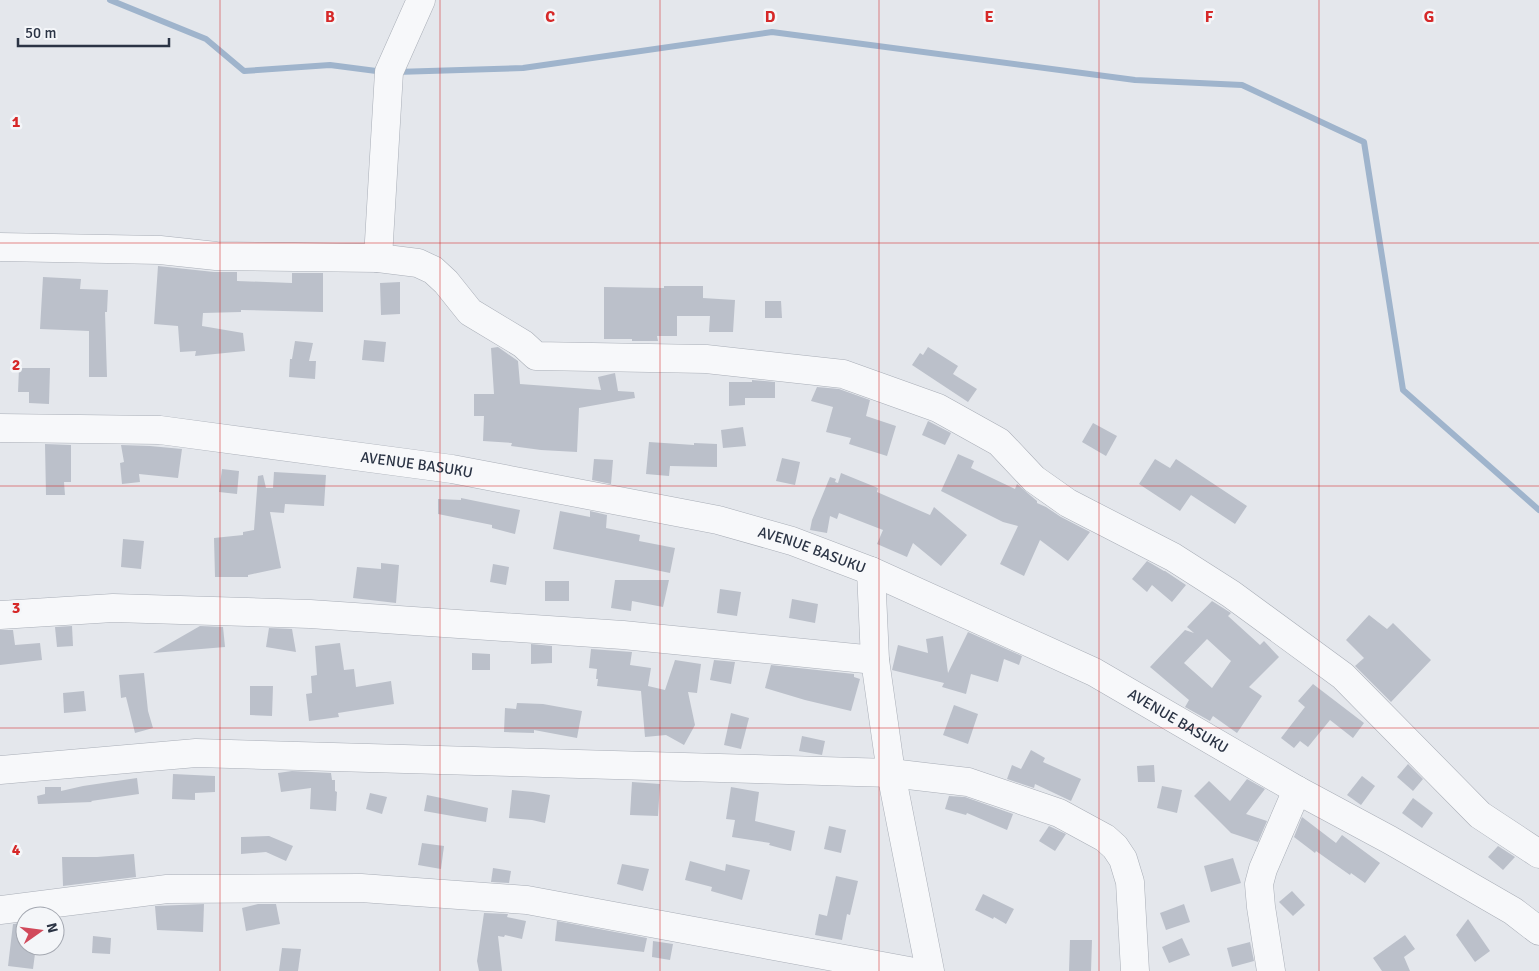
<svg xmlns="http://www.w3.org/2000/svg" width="1539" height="971" font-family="Signika,sans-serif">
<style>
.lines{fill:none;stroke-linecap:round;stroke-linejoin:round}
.stream{stroke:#9fb4cc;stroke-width:6}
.building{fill:#bbc0ca;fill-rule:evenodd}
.minor-casing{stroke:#a9aeb7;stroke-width:29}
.minor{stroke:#f7f8fa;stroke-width:28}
.grid{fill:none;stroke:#d62828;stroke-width:1;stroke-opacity:0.55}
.labels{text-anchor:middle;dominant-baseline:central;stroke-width:5;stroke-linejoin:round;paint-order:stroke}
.street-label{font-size:15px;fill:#2b3445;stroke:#f4f6f9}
.grid-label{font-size:16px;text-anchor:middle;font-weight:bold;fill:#d62828;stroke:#f4f6f9;stroke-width:5;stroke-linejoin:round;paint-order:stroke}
</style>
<rect width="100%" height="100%" fill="#e4e7ec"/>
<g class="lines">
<g class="stream">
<path d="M 110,0 L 206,39 L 244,71 L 330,65 L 384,72"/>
<path d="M 396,72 L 523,68 L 772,32 L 1135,80 L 1242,85 L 1364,142 L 1403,390 L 1539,510"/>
</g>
</g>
<g class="building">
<path d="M 158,266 L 214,272 L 237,272 L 237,281 L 292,283 L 292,273 L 323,273 L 323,312 L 241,310 L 241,312 L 203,313 L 202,326 L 243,333 L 245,351 L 195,356 L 196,351 L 180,352 L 178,326 L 154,324 Z"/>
<path d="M 43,277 L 81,279 L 80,289 L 108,290 L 107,312 L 105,312 L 107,377 L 89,377 L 89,331 L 40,329 Z"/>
<path d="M 400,282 L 400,314 L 381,315 L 380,283 Z"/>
<path d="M 664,286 L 703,286 L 703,298 L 735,300 L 733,332 L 709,332 L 710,316 L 677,316 L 677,336 L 657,336 L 658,341 L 632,341 L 632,339 L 604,339 L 604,287 L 664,288 Z"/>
<path d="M 765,301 L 781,301 L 782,318 L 765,318 Z"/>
<path d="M 364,340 L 386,342 L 384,362 L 362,360 Z"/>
<path d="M 295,341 L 313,343 L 309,361 L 316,361 L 315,379 L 289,377 L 290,359 L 292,359 Z"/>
<path d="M 498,347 L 518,361 L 520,384 L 601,390 L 598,377 L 615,373 L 618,391 L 634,392 L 635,398 L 579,408 L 577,452 L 541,450 L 511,446 L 512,443 L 483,441 L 484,416 L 474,416 L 474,394 L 494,394 L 491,348 Z"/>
<path d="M 928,347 L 958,366 L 953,374 L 977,389 L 968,402 L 912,365 L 920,353 L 923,355 Z"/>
<path d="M 19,368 L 50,368 L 49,404 L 29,403 L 29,392 L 18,392 Z"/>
<path d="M 752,380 L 775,382 L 775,398 L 745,398 L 745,405 L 729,406 L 729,382 L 752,382 Z"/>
<path d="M 817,387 L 839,389 L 870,400 L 866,416 L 896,426 L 887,456 L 849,444 L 851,438 L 826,432 L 833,407 L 811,401 Z"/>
<path d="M 928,421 L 951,433 L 945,445 L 922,435 Z"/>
<path d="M 1093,423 L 1117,436 L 1106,456 L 1082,442 Z"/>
<path d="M 743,427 L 746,446 L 723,448 L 721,430 Z"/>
<path d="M 649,442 L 694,445 L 694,443 L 717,444 L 717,467 L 670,466 L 669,476 L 646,474 Z"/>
<path d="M 45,444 L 71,445 L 71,482 L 64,482 L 65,495 L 46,495 Z"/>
<path d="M 121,445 L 150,446 L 182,449 L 178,478 L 139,474 L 140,482 L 122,484 L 120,463 L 124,462 Z"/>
<path d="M 958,454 L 974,461 L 971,468 L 1015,489 L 1017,484 L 1037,501 L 1037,503 L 1046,507 L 1061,517 L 1090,532 L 1068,561 L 1040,540 L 1024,576 L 1000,564 L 1018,526 L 1003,522 L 941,491 Z"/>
<path d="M 782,458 L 800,462 L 795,485 L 776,481 Z"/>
<path d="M 594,459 L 613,460 L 611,484 L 592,480 Z"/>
<path d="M 1155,459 L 1170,468 L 1176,459 L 1247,506 L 1235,524 L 1191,495 L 1180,511 L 1139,484 Z"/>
<path d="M 222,469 L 239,471 L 237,494 L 219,492 Z"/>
<path d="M 274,472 L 326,475 L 324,506 L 285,504 L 284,513 L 270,512 L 281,568 L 248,575 L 248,577 L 215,577 L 214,538 L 243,535 L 243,532 L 254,530 L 258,476 L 263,475 L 266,488 L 273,488 Z"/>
<path d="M 841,473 L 878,488 L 877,492 L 930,515 L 934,507 L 967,535 L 941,566 L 913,543 L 907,557 L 877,544 L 883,530 L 839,513 L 837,519 L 830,516 L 827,533 L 810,530 L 812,520 L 830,477 L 836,479 L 835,482 L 838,483 Z"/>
<path d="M 461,498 L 520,510 L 515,534 L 492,528 L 492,525 L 438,514 L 438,499 L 461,500 Z"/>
<path d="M 560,511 L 590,517 L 590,511 L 607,515 L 606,528 L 640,535 L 639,541 L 675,548 L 670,573 L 553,549 Z"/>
<path d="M 123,539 L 144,541 L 141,569 L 121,567 Z"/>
<path d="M 1147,561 L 1164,571 L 1165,571 L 1186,585 L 1172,602 L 1152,585 L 1147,592 L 1132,579 Z"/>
<path d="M 381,563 L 399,565 L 396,603 L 353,598 L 357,567 L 381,569 Z"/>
<path d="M 493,564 L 509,567 L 506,585 L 490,582 Z"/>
<path d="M 615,580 L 669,580 L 663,607 L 632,601 L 631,611 L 611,608 Z"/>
<rect x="545" y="581" width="24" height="20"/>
<path d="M 720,589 L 741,592 L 737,616 L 717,613 Z"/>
<path d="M 792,599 L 818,604 L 815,623 L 789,618 Z"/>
<path d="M 1212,601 L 1231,613 L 1228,616 L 1260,645 L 1264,641 L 1279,657 L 1249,687 L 1262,696 L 1237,733 L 1213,716 L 1210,721 L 1185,707 L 1189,700 L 1150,667 L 1185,630 L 1194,633 L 1187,627 ZM 1207,639 L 1231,661 L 1212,688 L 1184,663 Z"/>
<path d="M 1369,615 L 1387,629 L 1393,623 L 1431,660 L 1391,702 L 1355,666 L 1364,658 L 1346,640 Z"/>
<path d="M 72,626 L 73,646 L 57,647 L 55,627 Z"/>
<path d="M 200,626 L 223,627 L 225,647 L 153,653 Z"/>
<path d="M 269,628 L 292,629 L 296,652 L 266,647 Z"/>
<path d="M 0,630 L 13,630 L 15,645 L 40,643 L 42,660 L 0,665 Z"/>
<path d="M 968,632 L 1022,656 L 1019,665 L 1004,659 L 998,682 L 971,674 L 966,694 L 942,687 L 944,683 L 892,670 L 898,645 L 928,653 L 926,639 L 943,636 L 948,673 Z"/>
<path d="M 340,643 L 344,670 L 354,669 L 356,687 L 391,681 L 394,704 L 338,713 L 339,717 L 309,721 L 306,694 L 312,693 L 311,676 L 317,675 L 315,646 Z"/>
<path d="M 531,644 L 552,646 L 552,663 L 531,664 Z"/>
<path d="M 591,649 L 632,652 L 630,665 L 651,668 L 648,686 L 665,690 L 675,660 L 701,664 L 697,693 L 688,692 L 695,725 L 684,745 L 666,735 L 645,737 L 641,691 L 597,686 L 598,679 L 596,679 L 597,669 L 589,668 Z"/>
<path d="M 472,653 L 490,654 L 490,670 L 472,670 Z"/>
<path d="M 714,660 L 735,662 L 731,684 L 710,680 Z"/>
<path d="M 771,665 L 854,674 L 854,677 L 860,679 L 851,711 L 805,700 L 765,688 Z"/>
<path d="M 144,673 L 148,711 L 153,728 L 135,733 L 126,697 L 121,698 L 119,675 Z"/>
<path d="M 1313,684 L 1364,723 L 1353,738 L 1330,720 L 1308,747 L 1300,741 L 1294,748 L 1281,738 L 1305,707 L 1298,701 Z"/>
<path d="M 250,686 L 273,686 L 272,716 L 250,715 Z"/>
<path d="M 84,691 L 86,711 L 64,713 L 63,693 Z"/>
<path d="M 517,703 L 543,704 L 582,711 L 577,738 L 534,730 L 534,733 L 504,732 L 505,708 L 516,709 Z"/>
<path d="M 954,705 L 978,714 L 968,744 L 943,735 Z"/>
<path d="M 731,713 L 749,718 L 741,749 L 724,745 Z"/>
<path d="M 802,736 L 825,741 L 822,755 L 799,751 Z"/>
<path d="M 1031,750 L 1045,758 L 1043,762 L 1081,779 L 1071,801 L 1035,784 L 1034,788 L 1007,779 L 1012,765 L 1021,769 Z"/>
<path d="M 1408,764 L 1423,779 L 1413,791 L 1397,777 Z"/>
<path d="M 1154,765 L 1155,782 L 1138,782 L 1137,766 Z"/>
<path d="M 292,771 L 331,773 L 332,780 L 335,780 L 335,791 L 337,792 L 336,811 L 310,809 L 311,788 L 281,792 L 278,773 Z"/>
<path d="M 173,774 L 215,776 L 215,792 L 195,793 L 195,800 L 172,799 Z"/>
<path d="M 1362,776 L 1375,786 L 1361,805 L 1347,795 Z"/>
<path d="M 137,778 L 139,794 L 91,801 L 92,802 L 38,804 L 37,796 L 45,794 L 45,787 L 61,787 L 61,791 L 83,786 Z"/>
<path d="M 1247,779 L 1265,789 L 1246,814 L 1267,821 L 1258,842 L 1231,833 L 1194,796 L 1209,781 L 1230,801 Z"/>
<path d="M 632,782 L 660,784 L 658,816 L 630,815 Z"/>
<path d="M 1162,786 L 1182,790 L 1177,813 L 1157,808 Z"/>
<path d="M 731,787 L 759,792 L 755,821 L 795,831 L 791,851 L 769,845 L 770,843 L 732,837 L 735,820 L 726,819 Z"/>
<path d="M 512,790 L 533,792 L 550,795 L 545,823 L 532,820 L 509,818 Z"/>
<path d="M 370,793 L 387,797 L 382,814 L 366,809 Z"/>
<path d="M 427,795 L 488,808 L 486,822 L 424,811 Z"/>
<path d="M 949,796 L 965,797 L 1013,814 L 1007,830 L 967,813 L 966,815 L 945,809 Z"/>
<path d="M 1413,798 L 1433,813 L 1422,828 L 1402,813 Z"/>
<path d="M 1302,817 L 1336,843 L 1342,835 L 1380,863 L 1365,883 L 1351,873 L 1350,875 L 1316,851 L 1315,853 L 1294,837 Z"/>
<path d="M 829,826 L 846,830 L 841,853 L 824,849 Z"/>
<path d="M 1049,826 L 1066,834 L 1055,851 L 1039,841 Z"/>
<path d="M 269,836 L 293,846 L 286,861 L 266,852 L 241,854 L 241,837 Z"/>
<path d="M 422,843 L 444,846 L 441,869 L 418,865 Z"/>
<path d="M 1498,846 L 1515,857 L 1503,870 L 1488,857 Z"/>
<path d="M 134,854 L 136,877 L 63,886 L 62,857 L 97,857 Z"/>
<path d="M 1233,858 L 1241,883 L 1211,892 L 1204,866 Z"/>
<path d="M 690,861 L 725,871 L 726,864 L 750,870 L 742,900 L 711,891 L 712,887 L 685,880 Z"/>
<path d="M 622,864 L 649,869 L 643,891 L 617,884 Z"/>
<path d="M 493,868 L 511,871 L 509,883 L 491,882 Z"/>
<path d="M 836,876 L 858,881 L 850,915 L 847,914 L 842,940 L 815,935 L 819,914 L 827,916 Z"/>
<path d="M 1292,891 L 1305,905 L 1293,916 L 1279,902 Z"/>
<path d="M 983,894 L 1014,909 L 1006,924 L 994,917 L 993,919 L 975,910 Z"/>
<path d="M 204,904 L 203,932 L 157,930 L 155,906 Z"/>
<path d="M 258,904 L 276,904 L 280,924 L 246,931 L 242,908 Z"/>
<path d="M 1184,904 L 1190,922 L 1166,930 L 1160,913 Z"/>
<path d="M 484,913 L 508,914 L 507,917 L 526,921 L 522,939 L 505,935 L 504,937 L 498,936 L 502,971 L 479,971 L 477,961 Z"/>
<path d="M 1468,919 L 1490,951 L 1475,962 L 1456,935 Z"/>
<path d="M 557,921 L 647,938 L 644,952 L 555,941 Z"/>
<path d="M 25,923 L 25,946 L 36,946 L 33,969 L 8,966 L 13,924 Z"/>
<path d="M 1405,935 L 1415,949 L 1404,957 L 1410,971 L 1382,971 L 1373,958 Z"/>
<path d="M 93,936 L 111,938 L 110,954 L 92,953 Z"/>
<path d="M 1182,938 L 1190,955 L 1169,963 L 1162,947 Z"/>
<path d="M 1070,940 L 1092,940 L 1091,971 L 1069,971 Z"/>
<path d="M 653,941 L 673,944 L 670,960 L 652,957 Z"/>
<path d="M 1250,942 L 1254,961 L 1232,967 L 1227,948 Z"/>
<path d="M 282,948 L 301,949 L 298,971 L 279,971 Z"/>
</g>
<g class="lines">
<defs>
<g id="minor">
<path d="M 0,247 L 160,250 L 216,256 L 378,258 L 418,263 L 433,270 L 446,282 L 470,312 L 523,344 L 536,356 L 706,359 L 843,374 L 938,408 L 999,442 L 1034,479 L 1068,503 L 1173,557 L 1231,594 L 1343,676 L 1480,815 L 1539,854"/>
<path d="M 378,258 L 389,72 L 421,0"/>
<path id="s1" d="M 0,428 L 160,430 L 452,469 L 718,520 L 792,541 L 871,571 L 1094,672 L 1297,790 L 1390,840 L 1513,911 L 1539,931"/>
<path d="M 871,571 L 875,660 L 891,773 L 930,971"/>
<path d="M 0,615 L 113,608 L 310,614 L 623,635 L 875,660"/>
<path d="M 0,770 L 196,753 L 891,773 L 968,782 L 1059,813 L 1105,838 L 1115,847 L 1123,859 L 1130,882 L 1135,971"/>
<path d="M 0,910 L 167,889 L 361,888 L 527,900 L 909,971"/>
<path d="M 1271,971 L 1261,907 L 1259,884 L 1263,869 L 1297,790"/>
</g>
</defs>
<use href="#minor" class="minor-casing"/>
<use href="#minor" class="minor"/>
</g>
<path class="grid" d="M 220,0 L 220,971M 440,0 L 440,971M 660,0 L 660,971M 879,0 L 879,971M 1099,0 L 1099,971M 1319,0 L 1319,971M 0,243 L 1539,243M 0,486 L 1539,486M 0,728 L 1539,728"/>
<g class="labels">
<g class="street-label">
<text stroke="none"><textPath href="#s1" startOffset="419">AVENUE BASUKU</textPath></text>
<text stroke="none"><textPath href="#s1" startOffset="824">AVENUE BASUKU</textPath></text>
<text stroke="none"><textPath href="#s1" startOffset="1229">AVENUE BASUKU</textPath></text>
</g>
</g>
<g class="grid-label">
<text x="330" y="22">B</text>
<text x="550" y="22">C</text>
<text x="770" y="22">D</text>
<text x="989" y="22">E</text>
<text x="1209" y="22">F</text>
<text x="1429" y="22">G</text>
<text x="16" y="127">1</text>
<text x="16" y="370">2</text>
<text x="16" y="613">3</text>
<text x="16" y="855">4</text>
</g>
<g transform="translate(40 931) rotate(76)"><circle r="24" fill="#f4f6f9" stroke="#a4a8b1"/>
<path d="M0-4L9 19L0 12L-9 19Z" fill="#d1495b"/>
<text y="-8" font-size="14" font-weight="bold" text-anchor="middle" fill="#2b3445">N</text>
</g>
<path d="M18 38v8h151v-8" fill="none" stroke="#2b3445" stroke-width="2.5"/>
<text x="25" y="38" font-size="15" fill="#2b3445" stroke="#f4f6f9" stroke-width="4" paint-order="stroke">50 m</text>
</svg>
